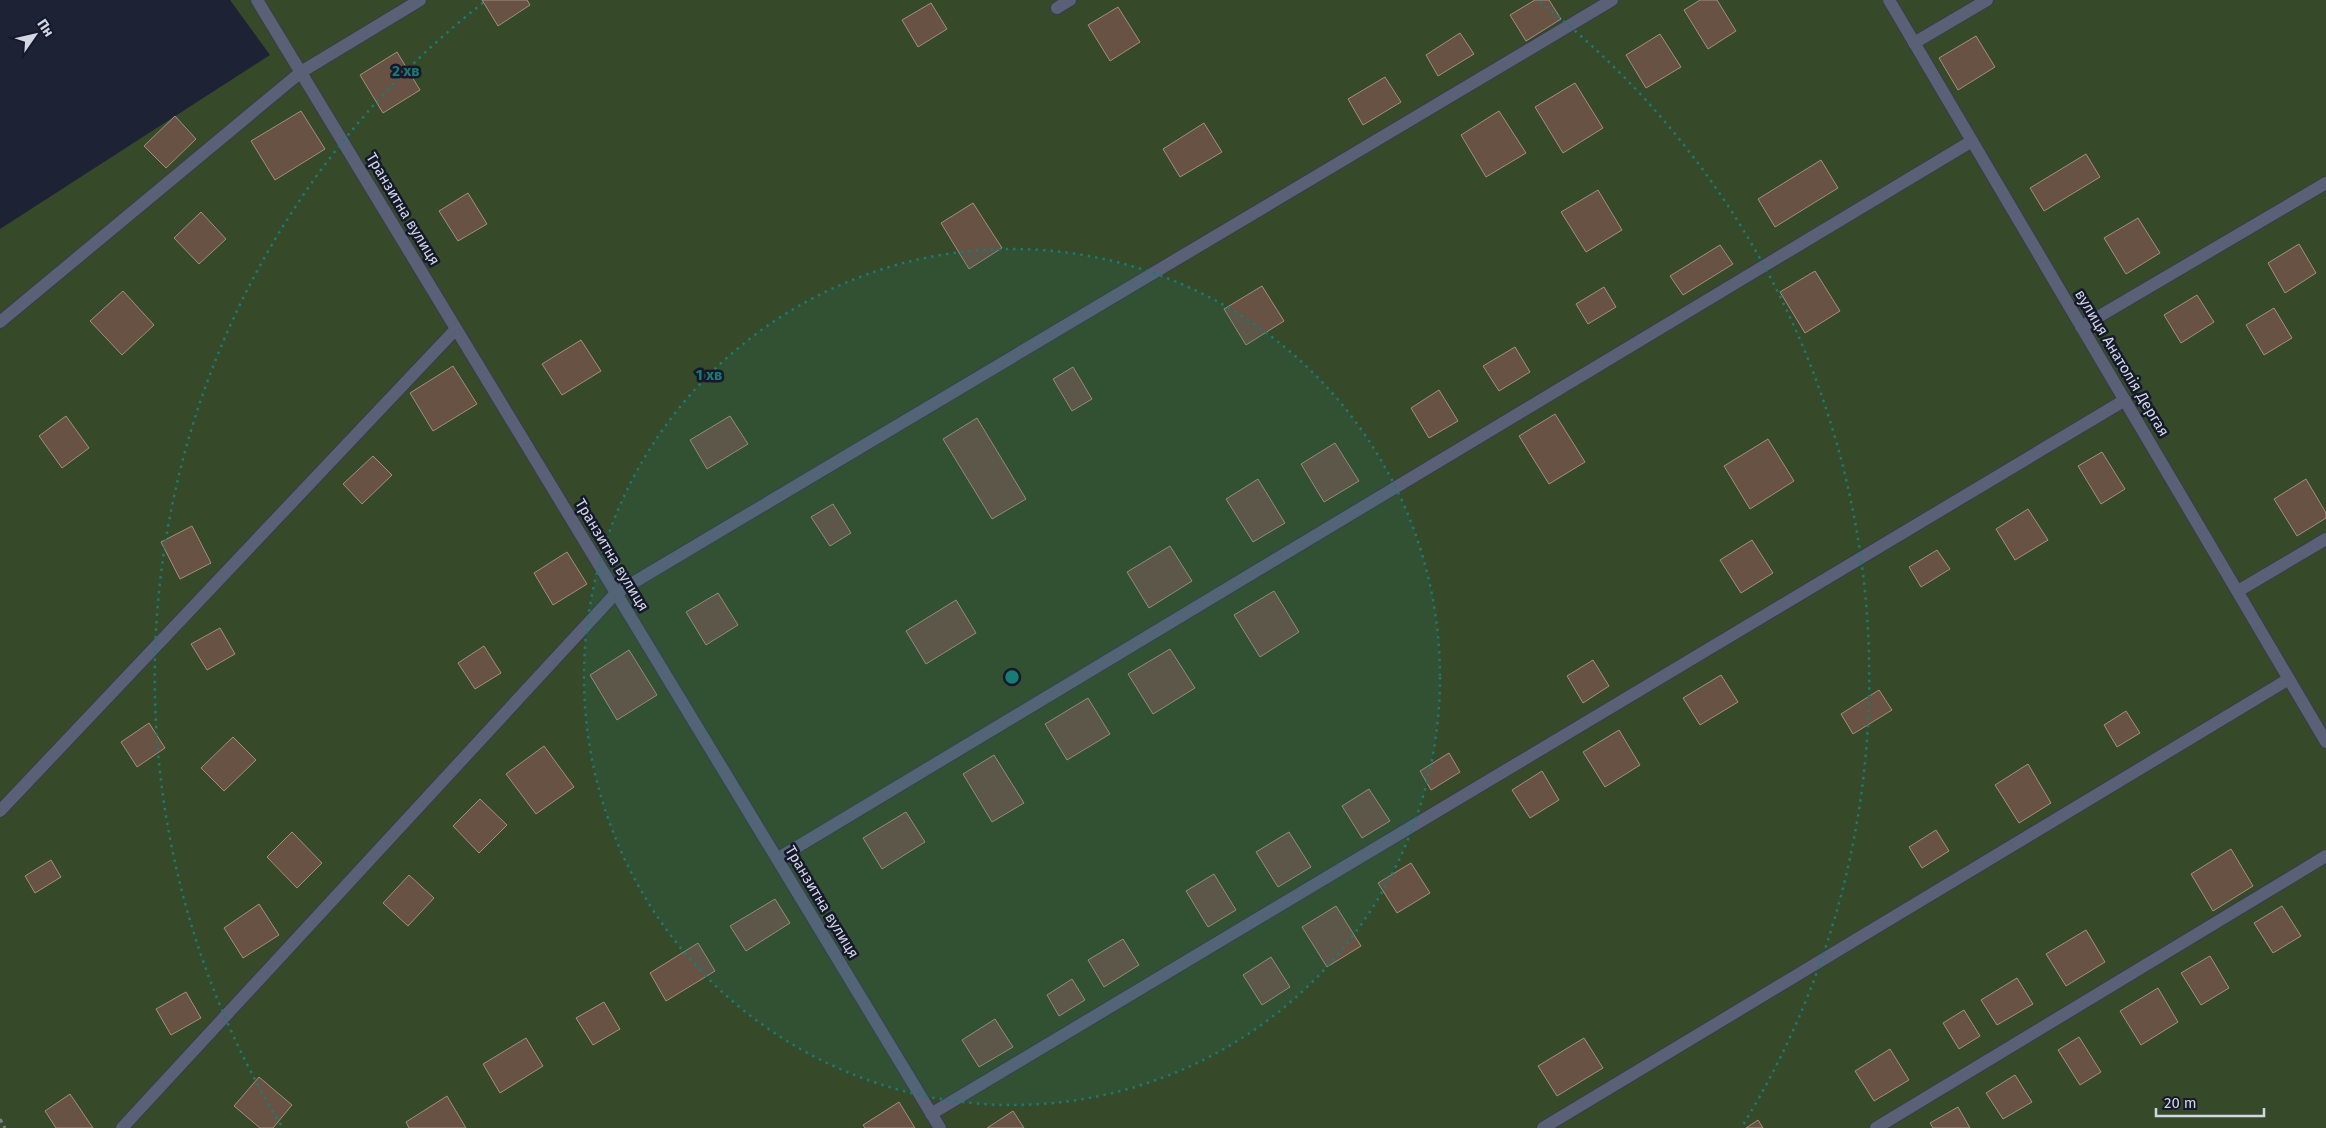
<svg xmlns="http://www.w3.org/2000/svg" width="2326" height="1128" font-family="'Fira Sans',sans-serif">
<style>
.green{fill:#364a29}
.building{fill:#675244;stroke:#a58e7e}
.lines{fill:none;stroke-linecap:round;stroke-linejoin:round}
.minor-casing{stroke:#383c4c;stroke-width:14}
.path{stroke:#7c8090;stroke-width:3;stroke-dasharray:4 4;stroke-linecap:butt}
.minor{stroke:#5a6177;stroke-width:12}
.ring{fill:none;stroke:#197b74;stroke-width:2.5;stroke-dasharray:2.5 5}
.labels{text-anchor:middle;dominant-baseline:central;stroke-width:5;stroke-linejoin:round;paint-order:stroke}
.street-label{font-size:15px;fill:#d2d6e3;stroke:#15192b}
.centre{fill:#197b74;stroke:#15192b;stroke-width:2.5}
.ring-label{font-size:15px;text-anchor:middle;font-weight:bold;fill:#197b74;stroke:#15192b;stroke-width:5;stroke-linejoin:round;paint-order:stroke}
</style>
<rect width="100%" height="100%" fill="#1e2235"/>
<path class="green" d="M 230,0 L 2326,0 L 2326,1128 L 0,1128 L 0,229 L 270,55 Z"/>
<g class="building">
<path d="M 482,0 L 527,0 L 530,5 L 498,26 Z"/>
<path d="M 1535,0 L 1549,0 L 1561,19 L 1526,41 L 1510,15 Z"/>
<path d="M 1700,0 L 1717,0 L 1736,31 L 1708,49 L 1684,10 Z"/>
<path d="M 931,3 L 947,29 L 918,47 L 902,20 Z"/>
<path d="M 1118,7 L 1140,42 L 1110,61 L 1088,25 Z"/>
<path d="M 1460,33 L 1474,54 L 1438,76 L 1426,55 Z"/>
<path d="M 1660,34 L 1681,67 L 1646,88 L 1626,55 Z"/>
<path d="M 1976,36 L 1995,67 L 1958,90 L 1939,58 Z"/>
<path d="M 397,52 L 420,90 L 383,113 L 360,75 Z"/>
<path d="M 1385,77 L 1401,102 L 1363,125 L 1348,99 Z"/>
<path d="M 1575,83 L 1603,128 L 1563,153 L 1535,107 Z"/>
<path d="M 301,111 L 325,149 L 275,180 L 251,141 Z"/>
<path d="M 1499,111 L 1526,153 L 1486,177 L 1461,135 Z"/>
<path d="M 175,116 L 196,139 L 166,168 L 144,146 Z"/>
<path d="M 1204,123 L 1222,152 L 1180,177 L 1163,149 Z"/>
<path d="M 2086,154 L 2100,177 L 2044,211 L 2030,188 Z"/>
<path d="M 1821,160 L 1838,188 L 1775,227 L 1758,199 Z"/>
<path d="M 1598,190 L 1622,230 L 1586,252 L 1561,212 Z"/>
<path d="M 468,193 L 487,224 L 458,241 L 439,211 Z"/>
<path d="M 973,203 L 1002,248 L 969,269 L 941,223 Z"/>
<path d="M 201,212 L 226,239 L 199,264 L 174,238 Z"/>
<path d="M 2138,218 L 2160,253 L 2126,274 L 2104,238 Z"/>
<path d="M 2299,244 L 2316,273 L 2285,293 L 2268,263 Z"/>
<path d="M 1720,245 L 1733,264 L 1683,295 L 1670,276 Z"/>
<path d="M 1815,271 L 1840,311 L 1805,333 L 1780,292 Z"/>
<path d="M 1262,286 L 1284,321 L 1246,345 L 1224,309 Z"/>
<path d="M 1604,287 L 1616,307 L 1588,324 L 1576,304 Z"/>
<path d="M 123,291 L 154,325 L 122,355 L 90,321 Z"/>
<path d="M 2197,295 L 2214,322 L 2181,343 L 2164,315 Z"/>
<path d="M 2274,308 L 2292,338 L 2264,355 L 2246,325 Z"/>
<path d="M 581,340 L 601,371 L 562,395 L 542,364 Z"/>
<path d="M 1515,347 L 1530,372 L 1499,391 L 1483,366 Z"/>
<path d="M 453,366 L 477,404 L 433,431 L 410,393 Z"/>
<path d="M 1073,367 L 1092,399 L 1072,411 L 1053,379 Z"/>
<path d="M 1439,390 L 1458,421 L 1429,438 L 1411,408 Z"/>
<path d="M 1555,414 L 1585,462 L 1549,484 L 1519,436 Z"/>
<path d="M 66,416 L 89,448 L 62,468 L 39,436 Z"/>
<path d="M 730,416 L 748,444 L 707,469 L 690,440 Z"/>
<path d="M 977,418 L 1026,499 L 992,519 L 943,439 Z"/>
<path d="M 1768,439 L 1794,481 L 1750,509 L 1724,466 Z"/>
<path d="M 1335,443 L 1359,481 L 1324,502 L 1301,464 Z"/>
<path d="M 2102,452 L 2125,489 L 2101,504 L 2078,466 Z"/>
<path d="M 373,456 L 392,475 L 362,504 L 343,484 Z"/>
<path d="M 1258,479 L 1285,523 L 1253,542 L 1226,499 Z"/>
<path d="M 2306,479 L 2326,513 L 2326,518 L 2297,536 L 2274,499 Z"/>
<path d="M 833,504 L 851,533 L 830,546 L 811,517 Z"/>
<path d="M 2028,509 L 2048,540 L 2015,560 L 1996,529 Z"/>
<path d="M 192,526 L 211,563 L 180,579 L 161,542 Z"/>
<path d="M 1752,540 L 1773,573 L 1741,593 L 1720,560 Z"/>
<path d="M 1170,546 L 1192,581 L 1149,608 L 1127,572 Z"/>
<path d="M 1937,550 L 1950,569 L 1921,587 L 1909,567 Z"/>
<path d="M 567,552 L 587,584 L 553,605 L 534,573 Z"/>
<path d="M 1274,591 L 1299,632 L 1260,657 L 1234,615 Z"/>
<path d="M 718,593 L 738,625 L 706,645 L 686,612 Z"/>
<path d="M 956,600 L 976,633 L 926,664 L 906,631 Z"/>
<path d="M 220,628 L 235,654 L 207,670 L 191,644 Z"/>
<path d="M 484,646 L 501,673 L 475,689 L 458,663 Z"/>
<path d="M 1170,649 L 1195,688 L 1153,714 L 1128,674 Z"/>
<path d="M 629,650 L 657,695 L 617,720 L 590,675 Z"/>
<path d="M 1593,660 L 1609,686 L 1583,703 L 1567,676 Z"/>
<path d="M 1721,675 L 1738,702 L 1700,725 L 1683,698 Z"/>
<path d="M 1879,690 L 1892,710 L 1853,734 L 1841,714 Z"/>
<path d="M 1088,698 L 1110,734 L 1067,760 L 1045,724 Z"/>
<path d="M 2126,711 L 2140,733 L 2117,747 L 2104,725 Z"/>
<path d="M 149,723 L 165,748 L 137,767 L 121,742 Z"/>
<path d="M 1619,730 L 1640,765 L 1605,787 L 1583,752 Z"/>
<path d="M 233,737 L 256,760 L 224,791 L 201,768 Z"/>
<path d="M 544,746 L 574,787 L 536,814 L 506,774 Z"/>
<path d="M 1449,753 L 1460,772 L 1431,790 L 1420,771 Z"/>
<path d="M 994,755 L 1024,803 L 992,822 L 963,774 Z"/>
<path d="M 2028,764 L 2051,803 L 2019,823 L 1995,785 Z"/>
<path d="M 1542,771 L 1559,800 L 1530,818 L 1512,790 Z"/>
<path d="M 1369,789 L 1390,821 L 1362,838 L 1342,806 Z"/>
<path d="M 480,799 L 507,825 L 479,853 L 453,826 Z"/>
<path d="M 906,812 L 925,842 L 882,869 L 863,838 Z"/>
<path d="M 1936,830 L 1949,851 L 1922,868 L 1909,847 Z"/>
<path d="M 292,832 L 322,863 L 297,888 L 267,857 Z"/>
<path d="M 1289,832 L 1311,867 L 1278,887 L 1256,852 Z"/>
<path d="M 2231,849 L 2253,886 L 2213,911 L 2191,874 Z"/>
<path d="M 51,860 L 61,877 L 35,893 L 25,876 Z"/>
<path d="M 1411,863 L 1430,893 L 1397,913 L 1378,883 Z"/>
<path d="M 1214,874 L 1236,910 L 1208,927 L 1186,891 Z"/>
<path d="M 409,875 L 434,898 L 408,926 L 383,903 Z"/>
<path d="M 775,899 L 790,923 L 746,951 L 730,926 Z"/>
<path d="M 259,904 L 279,935 L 243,958 L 224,928 Z"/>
<path d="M 1336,906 L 1361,946 L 1327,967 L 1302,927 Z"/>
<path d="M 2282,906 L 2301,936 L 2273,953 L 2254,923 Z"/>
<path d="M 2086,930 L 2105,962 L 2066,986 L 2046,954 Z"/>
<path d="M 1123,939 L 1139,965 L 1104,987 L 1088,960 Z"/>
<path d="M 698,943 L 715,971 L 666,1001 L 650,973 Z"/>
<path d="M 2210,956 L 2229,988 L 2201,1005 L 2181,973 Z"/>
<path d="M 1271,957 L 1290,987 L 1262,1005 L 1243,975 Z"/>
<path d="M 2017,978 L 2033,1004 L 1997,1025 L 1981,1000 Z"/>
<path d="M 1072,979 L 1085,1000 L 1059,1016 L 1047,995 Z"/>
<path d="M 2158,988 L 2178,1022 L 2141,1045 L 2120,1011 Z"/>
<path d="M 186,992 L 201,1018 L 171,1035 L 156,1009 Z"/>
<path d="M 604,1002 L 620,1029 L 593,1045 L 576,1018 Z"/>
<path d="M 1964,1010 L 1980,1036 L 1959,1049 L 1943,1023 Z"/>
<path d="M 995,1019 L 1013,1047 L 979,1067 L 962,1040 Z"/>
<path d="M 2079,1037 L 2101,1072 L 2080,1085 L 2058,1050 Z"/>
<path d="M 526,1038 L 543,1066 L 500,1093 L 483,1064 Z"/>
<path d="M 1584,1038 L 1603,1068 L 1557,1096 L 1538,1066 Z"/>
<path d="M 1890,1049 L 1909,1080 L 1874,1101 L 1855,1071 Z"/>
<path d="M 2015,1075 L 2032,1102 L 2003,1119 L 1986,1093 Z"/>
<path d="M 259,1077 L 292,1105 L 273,1128 L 260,1128 L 234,1106 Z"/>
<path d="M 70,1094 L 93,1128 L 56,1128 L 45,1111 Z"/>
<path d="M 447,1096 L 466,1128 L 409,1128 L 406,1122 Z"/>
<path d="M 899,1102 L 915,1128 L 865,1128 L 863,1125 Z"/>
<path d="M 1958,1107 L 1970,1128 L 1933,1128 L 1930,1123 Z"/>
<path d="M 1013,1111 L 1024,1128 L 987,1128 Z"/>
<path d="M 1758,1120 L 1763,1128 L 1746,1128 Z"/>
</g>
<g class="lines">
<defs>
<g id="minor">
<path d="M 257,0 L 940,1128"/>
<path d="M 1889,0 L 2326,742"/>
<path d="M 1057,8 L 1070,0"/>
<path d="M 1914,43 L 1987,0"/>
<path d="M 0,322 L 301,72 L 420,0"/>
<path d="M 2081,327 L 2326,183"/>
<path d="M 2238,591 L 2326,539"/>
<path d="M 0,811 L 456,329"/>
<path d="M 777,859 L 1972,141"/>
<path d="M 931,1114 L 2125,400"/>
<path d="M 122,1128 L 616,593 L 1612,0"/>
<path d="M 1543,1128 L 2289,679"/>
<path d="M 1876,1128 L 2326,856"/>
</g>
</defs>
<use href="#minor" class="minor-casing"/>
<path class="path" d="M 0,1119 L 5,1128"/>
<use href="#minor" class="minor"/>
</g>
<circle cx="1012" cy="677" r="428" fill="#197b74" fill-opacity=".12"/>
<g class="ring">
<circle cx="1012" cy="677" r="428"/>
<path d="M281 1125A857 857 0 0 1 484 2M1540 2A857 857 0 0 1 1743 1125"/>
</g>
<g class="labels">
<g class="street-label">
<text transform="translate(403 209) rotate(59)">Транзитна вулиця</text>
<text transform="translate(2122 363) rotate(59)">вулиця Анатолія Дергая</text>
<text transform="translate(612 555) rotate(59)">Транзитна вулиця</text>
<text transform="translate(822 902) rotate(59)">Транзитна вулиця</text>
</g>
</g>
<circle cx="1012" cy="677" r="8" class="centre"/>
<g class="ring-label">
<text x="406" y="76">2 хв</text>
<text x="709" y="380">1 хв</text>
</g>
<g transform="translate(35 35) rotate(56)" stroke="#15192b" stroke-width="4" paint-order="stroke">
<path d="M0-4L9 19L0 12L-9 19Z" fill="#d2d6e3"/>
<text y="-8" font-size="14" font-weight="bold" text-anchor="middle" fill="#d2d6e3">Пн</text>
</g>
<path d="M2156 1108v8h108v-8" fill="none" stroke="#d2d6e3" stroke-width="2.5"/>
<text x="2164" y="1108" font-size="15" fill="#d2d6e3" stroke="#15192b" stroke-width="4" paint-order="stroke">20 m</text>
</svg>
